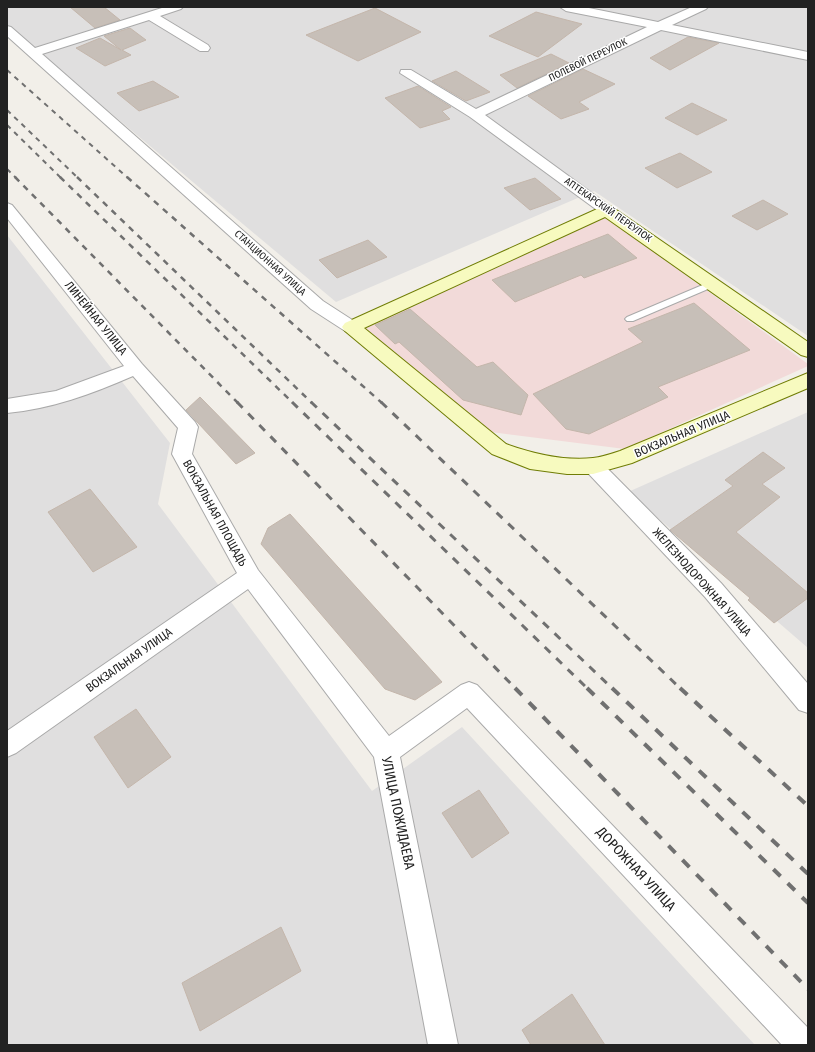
<svg xmlns="http://www.w3.org/2000/svg" width="815" height="1052" font-family="'Fira Sans Condensed',sans-serif">
<style>
.residential{fill:#e0dfdf}
.commercial{fill:#f2dad9}
.building{fill:#c7bfb8;stroke:#c4b6ab}
.lines{fill:none;stroke-linecap:round;stroke-linejoin:round}
.lane-casing{stroke:#a9a9a9;stroke-width:2}
.street-casing{stroke:#a9a9a9;stroke-width:2}
.secondary-casing{stroke:#707d05;stroke-width:2}
.lane{fill:#fff;fill-rule:evenodd}
.street{fill:#fff;fill-rule:evenodd}
.secondary{fill:#f7fabf;fill-rule:evenodd}
.rail-far3{stroke:#707070;stroke-width:2;stroke-dasharray:5 5;stroke-linecap:butt}
.rail-far2{stroke:#707070;stroke-width:2.5;stroke-dasharray:6 6;stroke-linecap:butt}
.rail-far1{stroke:#707070;stroke-width:3;stroke-dasharray:8 8;stroke-linecap:butt}
.rail{stroke:#707070;stroke-width:4;stroke-dasharray:10 10;stroke-linecap:butt}
.labels{text-anchor:middle;dominant-baseline:central;stroke-width:3;stroke-linejoin:round;paint-order:stroke}
.far-street-label{font-size:10px;fill:#222;stroke:#fff}
.street-label{font-size:12px;fill:#222;stroke:#fff}
.near-street-label{font-size:14px;fill:#222;stroke:#fff}
</style>
<rect width="100%" height="100%" fill="#f2efe9"/>
<g class="residential">
<path d="M 7,7 L 808,7 L 808,336 L 594,191 L 336,302 L 7,26 Z"/>
<path d="M 7,235 L 170,443 L 158,504 L 372,791 L 462,727 L 755,1045 L 7,1045 Z"/>
<path d="M 808,412 L 808,648 L 628,492 Z"/>
</g>
<path class="commercial" d="M 606,217 L 808,364 L 808,366 L 625,449 L 491,432 L 364,328 Z"/>
<g class="building">
<path d="M 70,7 L 104,7 L 120,20 L 95,28 Z"/>
<path d="M 375,8 L 421,32 L 358,61 L 306,35 Z"/>
<path d="M 536,12 L 582,24 L 538,57 L 489,36 Z"/>
<path d="M 130,28 L 146,40 L 122,50 L 131,55 L 105,66 L 76,48 L 100,38 L 121,50 L 104,36 Z"/>
<path d="M 688,37 L 719,43 L 670,70 L 650,58 Z"/>
<path d="M 551,54 L 569,63 L 517,88 L 500,75 Z"/>
<path d="M 583,69 L 615,84 L 579,102 L 589,109 L 561,119 L 528,96 Z"/>
<path d="M 456,71 L 490,92 L 466,101 L 432,81 Z"/>
<path d="M 153,81 L 179,97 L 139,111 L 117,93 Z"/>
<path d="M 418,86 L 451,107 L 442,111 L 450,119 L 420,128 L 385,98 Z"/>
<path d="M 692,103 L 727,120 L 697,135 L 665,118 Z"/>
<path d="M 680,153 L 712,172 L 677,188 L 645,168 Z"/>
<path d="M 535,178 L 561,199 L 530,210 L 504,188 Z"/>
<path d="M 763,200 L 788,214 L 757,230 L 732,216 Z"/>
<path d="M 608,234 L 637,258 L 584,278 L 581,275 L 515,302 L 492,280 Z"/>
<path d="M 368,240 L 387,257 L 337,278 L 319,260 Z"/>
<path d="M 694,303 L 750,350 L 658,387 L 668,397 L 589,434 L 566,429 L 533,394 L 643,342 L 628,329 Z"/>
<path d="M 410,309 L 477,367 L 493,362 L 528,395 L 521,415 L 463,400 L 399,342 L 395,344 L 375,325 Z"/>
<path d="M 200,397 L 255,453 L 236,464 L 186,410 Z"/>
<path d="M 763,452 L 785,468 L 762,484 L 780,497 L 736,532 L 808,593 L 808,598 L 774,623 L 748,600 L 750,598 L 670,530 L 733,486 L 725,480 Z"/>
<path d="M 90,489 L 137,547 L 93,572 L 48,512 Z"/>
<path d="M 290,514 L 442,682 L 415,700 L 385,689 L 261,544 L 268,528 Z"/>
<path d="M 136,709 L 171,757 L 128,788 L 94,737 Z"/>
<path d="M 479,790 L 509,833 L 472,858 L 442,813 Z"/>
<path d="M 281,927 L 301,971 L 200,1031 L 182,983 Z"/>
<path d="M 572,994 L 605,1045 L 531,1045 L 522,1030 Z"/>
</g>
<g class="lines">
<defs>
<path id="lane" d="M 712,281 L 716,284 L 715,286 L 633,321 L 627,321 L 625,319 L 627,317 Z"/>
<g id="street">
<path d="M 165,7 L 183,7 L 181,9 L 160,16 L 208,45 L 210,48 L 208,51 L 200,51 L 149,20 L 42,54 L 323,301 L 357,323 L 360,327 L 357,331 L 351,333 L 345,331 L 311,309 L 7,36 L 7,26 L 11,27 L 35,48 Z"/>
<path d="M 560,7 L 584,7 L 658,22 L 692,7 L 708,7 L 706,9 L 672,25 L 808,52 L 808,60 L 661,30 L 485,115 L 611,207 L 614,210 L 611,213 L 601,213 L 470,117 L 400,73 L 401,70 L 411,70 L 476,109 L 647,27 L 566,11 Z"/>
<path d="M 7,203 L 12,205 L 142,364 L 195,422 L 198,427 L 192,454 L 258,570 L 389,736 L 461,685 L 469,682 L 477,685 L 808,1028 L 808,1045 L 782,1045 L 467,708 L 400,757 L 458,1045 L 428,1045 L 374,757 L 248,589 L 16,753 L 7,757 L 7,731 L 237,573 L 172,454 L 178,428 L 133,376 C 92,394 51,409 7,413 L 7,399 L 56,391 L 124,366 L 7,218 Z"/>
<path d="M 593,459 L 600,461 L 721,583 L 808,684 L 808,713 L 799,710 L 705,597 L 586,471 L 583,466 L 586,461 Z"/>
</g>
<path id="secondary" d="M 606,205 L 612,207 L 808,342 L 808,357 L 801,355 L 605,217 L 364,328 L 506,444 C 534,454 563,461 593,458 C 602,457 611,454 620,451 L 808,373 L 808,388 L 632,463 L 593,474 L 567,474 L 530,469 L 492,454 L 345,331 L 342,327 L 345,323 Z"/>
</defs>
<use href="#lane" class="lane-casing"/>
<use href="#street" class="street-casing"/>
<use href="#secondary" class="secondary-casing"/>
<use href="#lane" class="lane"/>
<use href="#street" class="street"/>
<use href="#secondary" class="secondary"/>
<g class="rail-far3">
<path d="M 7,70 L 128,178"/>
<path d="M 7,110 L 78,178"/>
<path d="M 7,125 L 61,178"/>
<path d="M 7,169 L 16,178"/>
</g>
<g class="rail-far2">
<path d="M 15,177 L 238,403"/>
<path d="M 60,177 L 293,403"/>
<path d="M 77,177 L 312,403"/>
<path d="M 127,177 L 382,403"/>
</g>
<g class="rail-far1">
<path d="M 237,402 L 516,689"/>
<path d="M 292,402 L 588,689"/>
<path d="M 311,402 L 613,689"/>
<path d="M 381,402 L 681,689"/>
</g>
<g class="rail">
<path d="M 515,688 L 808,989"/>
<path d="M 587,688 L 808,903"/>
<path d="M 612,688 L 808,874"/>
<path d="M 680,688 L 808,806"/>
</g>
</g>
<g class="labels">
<g class="far-street-label">
<text transform="translate(588 60) rotate(-26)">ПОЛЕВОЙ ПЕРЕУЛОК</text>
<text transform="translate(608 210) rotate(35)">АПТЕКАРСКИЙ ПЕРЕУЛОК</text>
<text transform="translate(270 263) rotate(42)">СТАНЦИОННАЯ УЛИЦА</text>
</g>
<g class="street-label">
<text transform="translate(96 318) rotate(51)">ЛИНЕЙНАЯ УЛИЦА</text>
<text transform="translate(682 434) rotate(-23)">ВОКЗАЛЬНАЯ УЛИЦА</text>
<text transform="translate(215 513) rotate(61)">ВОКЗАЛЬНАЯ ПЛОЩАДЬ</text>
<text transform="translate(702 582) rotate(48)">ЖЕЛЕЗНОДОРОЖНАЯ УЛИЦА</text>
<text transform="translate(129 660) rotate(-35)">ВОКЗАЛЬНАЯ УЛИЦА</text>
</g>
<g class="near-street-label">
<text transform="translate(398 813) rotate(78)">УЛИЦА ПОЖИДАЕВА</text>
<text transform="translate(636 869) rotate(47)">ДОРОЖНАЯ УЛИЦА</text>
</g>
</g>
<rect width="815" height="1052" fill="none" stroke="#222222" stroke-width="16"/>
</svg>
